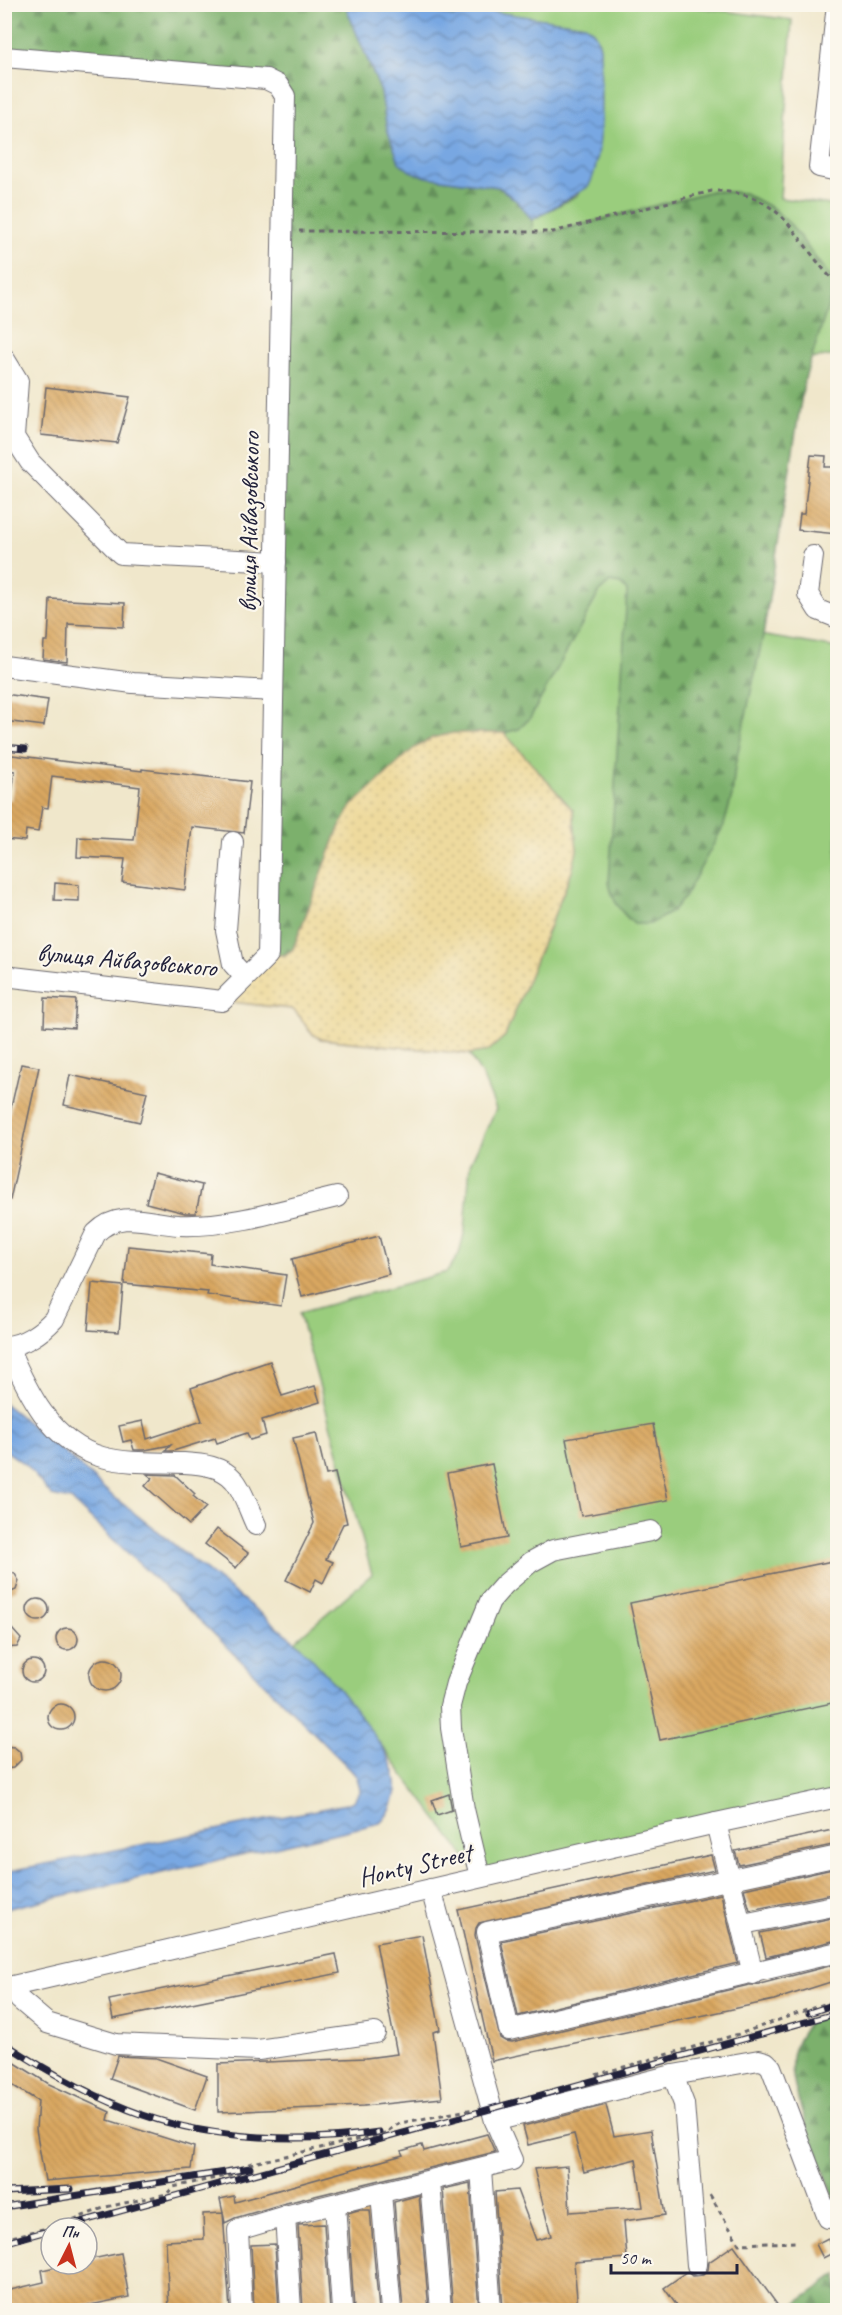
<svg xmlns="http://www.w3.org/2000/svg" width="842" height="2315" font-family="Caveat,sans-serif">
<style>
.grass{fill:#9acd7d;stroke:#5e785c;stroke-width:1.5}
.forest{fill:url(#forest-firs);stroke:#4e6954;stroke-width:1.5}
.sand{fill:url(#sand-dots);stroke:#887e6c;stroke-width:1.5}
.water{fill:url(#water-waves);stroke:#4d648e;stroke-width:1.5}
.building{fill:url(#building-back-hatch)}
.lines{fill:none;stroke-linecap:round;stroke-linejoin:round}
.minor-casing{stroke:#6a676d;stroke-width:22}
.path{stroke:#6a676d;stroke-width:3;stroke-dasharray:4.5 4.5;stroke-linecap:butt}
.minor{stroke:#fff;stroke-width:20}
.rail-casing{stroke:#22223b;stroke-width:7}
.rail{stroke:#fbf7ec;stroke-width:4.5;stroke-dasharray:14;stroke-linecap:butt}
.labels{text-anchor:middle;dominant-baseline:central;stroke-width:4.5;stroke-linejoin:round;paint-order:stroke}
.street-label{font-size:26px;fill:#22223b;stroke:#fbf7ec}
</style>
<defs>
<pattern id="forest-firs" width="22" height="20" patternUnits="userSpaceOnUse" patternTransform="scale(1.5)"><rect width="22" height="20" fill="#7bb06c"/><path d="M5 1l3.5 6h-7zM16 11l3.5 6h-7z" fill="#648f5a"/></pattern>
<pattern id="sand-dots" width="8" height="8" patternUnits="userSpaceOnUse" patternTransform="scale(1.5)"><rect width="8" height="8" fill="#eeda9e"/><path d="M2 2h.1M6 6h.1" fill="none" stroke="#ccbb89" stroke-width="1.8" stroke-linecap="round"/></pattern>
<pattern id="water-waves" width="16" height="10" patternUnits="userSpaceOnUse" patternTransform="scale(1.5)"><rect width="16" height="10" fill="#78a7e2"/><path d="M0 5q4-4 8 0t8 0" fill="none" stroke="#6288b8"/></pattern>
<pattern id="building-back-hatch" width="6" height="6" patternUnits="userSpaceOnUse" patternTransform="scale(1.5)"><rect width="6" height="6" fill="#d9a760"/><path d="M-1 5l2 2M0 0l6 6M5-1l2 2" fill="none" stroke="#ba8f54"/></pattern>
</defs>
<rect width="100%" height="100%" fill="#fbf7ec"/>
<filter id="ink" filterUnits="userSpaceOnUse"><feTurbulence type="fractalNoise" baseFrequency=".0167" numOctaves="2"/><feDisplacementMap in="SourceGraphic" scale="12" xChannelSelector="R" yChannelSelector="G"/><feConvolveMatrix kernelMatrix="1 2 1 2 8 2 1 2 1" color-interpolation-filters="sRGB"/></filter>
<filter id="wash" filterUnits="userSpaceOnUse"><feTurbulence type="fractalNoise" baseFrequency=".008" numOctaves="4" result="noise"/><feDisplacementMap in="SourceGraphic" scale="24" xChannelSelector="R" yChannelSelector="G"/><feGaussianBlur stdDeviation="1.35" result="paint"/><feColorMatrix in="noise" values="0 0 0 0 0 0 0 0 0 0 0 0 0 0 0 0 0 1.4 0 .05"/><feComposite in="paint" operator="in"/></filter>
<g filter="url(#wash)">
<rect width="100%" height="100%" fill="#f0e7cb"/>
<g class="grass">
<path d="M 672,4 L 792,20 L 780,198 L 837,206 L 837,355 L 810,359 L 835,283 L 774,209 L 744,193 L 712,191 L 553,232 L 532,233 L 532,220 L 578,195 L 600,121 L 600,47 C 597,36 595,31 585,25 L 481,10 L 453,17 L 431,9 L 427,5 Z"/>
<path d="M 610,582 L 621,584 L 627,591 L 682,622 L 837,648 L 837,1797 L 480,1877 L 339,1689 L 295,1641 L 372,1574 L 299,1313 L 447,1272 L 459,1254 L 465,1230 L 470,1164 L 496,1109 L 482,1075 L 469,1054 L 488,1051 L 505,1036 L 572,871 L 577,850 L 573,810 L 504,733 L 519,728 L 530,718 L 600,591 Z"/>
</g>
<g class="forest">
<path d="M 4,5 L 345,5 L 381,92 L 387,129 L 410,171 L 427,177 L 499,187 L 519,203 L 532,220 L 533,233 L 553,232 L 712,191 L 744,193 L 774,209 L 791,225 L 835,284 L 804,382 L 763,636 L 735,766 L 732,796 L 724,825 L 684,898 L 670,913 L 650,924 L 634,924 C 620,911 612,901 609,882 L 627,591 L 621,584 L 610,582 L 600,591 L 530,718 L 519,729 L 504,733 L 453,733 L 352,806 L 339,828 L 293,949 L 285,955 L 268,955 L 278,85 L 5,57 Z"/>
<path d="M 837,2013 L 838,2013 L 837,2204 C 824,2169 789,2093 792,2058 C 793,2044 803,2032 810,2020 Z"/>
<path d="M 837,2275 L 837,2310 L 787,2310 Z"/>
</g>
<path class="sand" d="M 453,733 L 504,733 L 573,810 L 577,850 L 572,871 L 505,1036 L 488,1051 L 469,1054 L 321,1039 C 303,1031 307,1020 292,1009 L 222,1001 L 268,955 L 285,955 L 293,949 L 339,828 L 352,806 L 413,749 L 432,738 Z"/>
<g class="water">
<path d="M 345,5 L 427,5 L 431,10 L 453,17 L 481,10 L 585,25 C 595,31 597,36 600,47 C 600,83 606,158 588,187 L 532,220 L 519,203 L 499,187 L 427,177 L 410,171 L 399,162 L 387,129 L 381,92 Z"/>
<path d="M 5,1404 L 70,1457 L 109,1493 L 295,1641 C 321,1667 393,1747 396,1781 C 398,1795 390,1814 380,1823 L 5,1909 L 5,1872 L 346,1804 L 354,1801 L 360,1790 L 357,1777 L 350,1769 L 210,1630 L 71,1500 L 52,1496 L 27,1466 L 5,1450 Z"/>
</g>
<g id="blocks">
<g class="building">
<path d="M 46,387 L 130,397 L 117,443 L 41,435 Z"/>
<path d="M 811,455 L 826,456 L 825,467 L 837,467 L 837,534 L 798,530 L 800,514 L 804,514 Z"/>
<path d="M 50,599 L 125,603 L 124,627 L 68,624 L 67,662 L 43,659 L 44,641 L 48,641 Z"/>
<path d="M 4,694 L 48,700 L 44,726 L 4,721 Z"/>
<path d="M 4,754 L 142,771 L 142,769 L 250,782 L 244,833 L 192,827 L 185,890 L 122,882 L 125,859 L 77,857 L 78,837 L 134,840 L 140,787 L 52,776 L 48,808 L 42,807 L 38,832 L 26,830 L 25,841 L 4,839 L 4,799 L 11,800 L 15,771 L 4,770 Z"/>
<path d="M 55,883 L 79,885 L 79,901 L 54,900 Z"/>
<path d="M 45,998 L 76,1000 L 74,1028 L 44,1026 Z"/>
<path d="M 21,1064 L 39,1067 L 10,1200 L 4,1199 L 4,1138 Z"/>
<path d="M 70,1075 L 147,1092 L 140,1122 L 64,1105 Z"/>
<path d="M 154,1173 L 202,1185 L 196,1213 L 185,1213 L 146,1203 Z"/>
<path d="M 379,1236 L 389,1274 L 302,1297 L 292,1259 Z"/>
<path d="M 128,1246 L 211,1254 L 210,1264 L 286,1275 L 281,1306 L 207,1295 L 208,1292 L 124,1284 Z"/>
<path d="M 92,1283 L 123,1286 L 119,1332 L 88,1330 Z"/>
<path d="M 270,1361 L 282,1396 L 315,1386 L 320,1402 L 262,1420 L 266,1435 L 250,1440 L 247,1433 L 217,1443 L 215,1438 L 173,1451 L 165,1451 L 171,1445 L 145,1450 L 134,1450 L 131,1440 L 123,1442 L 119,1426 L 143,1421 L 147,1439 L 202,1421 L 191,1388 Z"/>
<path d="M 653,1424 L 668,1500 L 581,1516 L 566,1439 Z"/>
<path d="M 316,1433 L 326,1475 L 335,1473 L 347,1523 L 343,1524 L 326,1559 L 333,1562 L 323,1583 L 316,1579 L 310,1592 L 286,1580 L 314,1523 L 293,1438 Z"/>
<path d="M 492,1464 L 507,1538 L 461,1547 L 447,1473 Z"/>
<path d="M 147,1474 L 175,1475 L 195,1494 L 193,1496 L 206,1507 L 189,1525 L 145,1486 L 152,1478 Z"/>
<path d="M 217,1529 L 248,1553 L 236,1568 L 205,1544 Z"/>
<path d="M 837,1560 L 837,1702 L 660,1740 L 630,1603 Z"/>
<path d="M 4,1568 L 15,1574 L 19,1581 L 16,1590 L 4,1595 Z"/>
<circle cx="38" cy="1610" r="11"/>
<path d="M 4,1620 L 21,1639 L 17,1647 L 4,1648 Z"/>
<circle cx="67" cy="1639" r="11"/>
<circle cx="105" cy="1675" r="16"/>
<circle cx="33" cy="1671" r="11"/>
<circle cx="61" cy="1717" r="13"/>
<path d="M 4,1746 L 14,1747 L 20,1752 L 21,1760 L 13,1768 L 4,1769 Z"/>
<path d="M 449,1794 L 452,1810 L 437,1815 L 432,1800 Z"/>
<path d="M 837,1829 L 837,1844 L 739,1865 L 735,1851 Z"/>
<path d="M 711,1855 L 715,1870 L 479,1923 L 476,1928 L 475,1935 L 500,2038 L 505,2041 L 512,2042 L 749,1985 L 756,1985 L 837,1964 L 837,1980 L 774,2000 L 492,2061 L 458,1910 Z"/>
<path d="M 837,1868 L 837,1893 L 750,1910 L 744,1889 Z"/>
<path d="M 721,1894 L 738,1963 L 518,2016 L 501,1941 Z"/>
<path d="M 837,1917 L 837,1940 L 766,1957 L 760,1933 Z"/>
<path d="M 422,1935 L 440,2030 L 433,2032 L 442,2098 L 364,2106 L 218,2112 L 218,2064 L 366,2058 L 397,2054 L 376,1943 Z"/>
<path d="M 336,1954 L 340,1973 L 113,2019 L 109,2000 Z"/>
<path d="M 4,2056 L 49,2084 L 110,2112 L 108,2120 L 194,2147 L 191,2169 L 45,2181 L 36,2129 L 38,2101 L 4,2080 Z"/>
<path d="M 118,2056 L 156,2058 L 207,2076 L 195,2110 L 110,2079 Z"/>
<path d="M 606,2105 L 614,2136 L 651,2130 L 665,2215 L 624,2221 L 627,2258 L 574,2262 L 578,2310 L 503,2310 L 495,2192 L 517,2190 L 536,2240 L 551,2236 L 534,2169 L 567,2166 L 570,2212 L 643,2207 L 636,2159 L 584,2172 L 574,2134 L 528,2145 L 523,2126 Z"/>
<path d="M 487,2134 L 495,2152 L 282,2204 L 235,2218 L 225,2223 L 223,2213 L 230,2310 L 169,2310 L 166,2241 L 204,2239 L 203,2214 L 223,2213 L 220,2199 L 234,2196 L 235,2202 L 403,2155 L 401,2151 L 422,2145 L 424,2151 Z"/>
<path d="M 470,2183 L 479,2310 L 453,2310 L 443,2189 Z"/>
<path d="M 419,2195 L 429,2310 L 403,2310 L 394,2202 Z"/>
<path d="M 358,2210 L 370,2210 L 379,2310 L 354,2310 L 348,2213 Z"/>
<path d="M 324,2224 L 330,2310 L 303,2310 L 298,2225 Z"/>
<path d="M 828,2238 L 835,2252 L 823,2258 L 816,2244 Z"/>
<path d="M 275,2244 L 279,2310 L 254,2310 L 251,2245 Z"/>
<path d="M 734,2245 L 781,2310 L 680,2310 L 664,2288 L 687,2272 L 692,2276 L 703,2275 L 708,2270 L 709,2262 Z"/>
<path d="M 121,2253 L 129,2297 L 67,2310 L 10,2310 L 6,2291 L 44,2282 L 42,2270 L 69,2264 L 87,2264 L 87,2260 Z"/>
</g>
</g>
</g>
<g filter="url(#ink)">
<use href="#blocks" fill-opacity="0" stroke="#6a676d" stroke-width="1.5"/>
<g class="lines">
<defs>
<g id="minor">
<path d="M 837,4 L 819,167 L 838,171"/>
<path d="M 4,57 L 266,79 L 278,85 L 285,96 L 268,955 L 222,1001 L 4,976"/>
<path d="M 4,358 L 18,381 L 14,437 L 30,462 L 121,554 L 276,562"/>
<path d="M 813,556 L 808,594 L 818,610 L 838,618"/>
<path d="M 4,666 L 133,683 L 273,691"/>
<path d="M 233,842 L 226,930 L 233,964 L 245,977"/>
<path d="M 4,1346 C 23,1346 42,1332 54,1319 L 96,1233 C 120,1209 148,1223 179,1225 C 232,1227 285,1209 337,1197"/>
<path d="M 8,1347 C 27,1391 51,1443 102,1457 C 128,1464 157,1462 184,1463 C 202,1464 222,1466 234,1480 C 243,1490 250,1513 256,1525"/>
<path d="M 716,1823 L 753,1974"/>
<path d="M 838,1856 L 487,1932 L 509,2030 L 838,1952"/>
<path d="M 480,1877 L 464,1809 L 451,1728 L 450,1706 L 456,1683 L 490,1601 L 504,1585 L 531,1562 L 553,1550 L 651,1531"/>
<path d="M 743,1924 L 838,1905"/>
<path d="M 11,1987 L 20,2000 L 47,2023 L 116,2044 L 258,2050 L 375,2033"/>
<path d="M 4,1988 L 716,1823 L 838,1797"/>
<path d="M 673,2075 L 759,2060 L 766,2062 L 771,2067 L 828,2218"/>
<path d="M 495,2121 L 673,2075 L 684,2104 L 697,2265"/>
<path d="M 481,2169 L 491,2310"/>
<path d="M 430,2182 L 441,2310"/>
<path d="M 381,2193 L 391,2310"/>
<path d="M 335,2204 L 342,2310"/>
<path d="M 285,2216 L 291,2310"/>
<path d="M 242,2310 L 238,2230 L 285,2216 L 512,2160 L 495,2121 L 431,1889"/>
</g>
</defs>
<use href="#minor" class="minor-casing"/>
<g class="path">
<path d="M 299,231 L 553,232 L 712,191 C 787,191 793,241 838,285"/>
<path d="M 596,2075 L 739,2034 L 838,1999"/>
<path d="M 710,2195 L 739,2244 L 797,2242"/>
<path d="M 4,2239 L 62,2224 L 106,2207 L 167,2194 L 173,2187 L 245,2172 L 249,2164 L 383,2134 L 400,2123 L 474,2109"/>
</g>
<use href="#minor" class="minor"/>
<defs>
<g id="rail">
<path d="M 4,747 L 25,749"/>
<path d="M 809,2013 L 838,2003"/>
<path d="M 4,2043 C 47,2071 94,2098 143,2115 C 214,2140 305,2143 379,2132"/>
<path d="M 4,2192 L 71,2189"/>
<path d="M 4,2207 L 250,2168"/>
<path d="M 59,2228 L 838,2013"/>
<path d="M 4,2243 L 51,2230"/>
</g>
</defs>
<use href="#rail" class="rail-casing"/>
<use href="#rail" class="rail"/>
</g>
</g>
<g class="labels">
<g class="street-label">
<text transform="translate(249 522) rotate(-89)">вулиця Айвазовського</text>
<text transform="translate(127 960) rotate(5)">вулиця Айвазовського</text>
<text transform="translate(415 1865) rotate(-13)">Honty Street</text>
</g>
</g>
<rect width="842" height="2315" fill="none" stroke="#fbf7ec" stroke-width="24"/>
<g transform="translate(69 2246) rotate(6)"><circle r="28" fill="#fbf7ec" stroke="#a4a2a5" stroke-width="1.5"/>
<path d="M0-4.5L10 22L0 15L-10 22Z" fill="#c8321e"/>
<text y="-9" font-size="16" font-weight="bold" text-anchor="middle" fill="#22223b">Пн</text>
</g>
<path d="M611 2264v9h126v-9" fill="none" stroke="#22223b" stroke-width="3"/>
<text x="620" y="2264" font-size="18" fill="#22223b" stroke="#fbf7ec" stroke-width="4.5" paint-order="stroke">50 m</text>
</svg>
